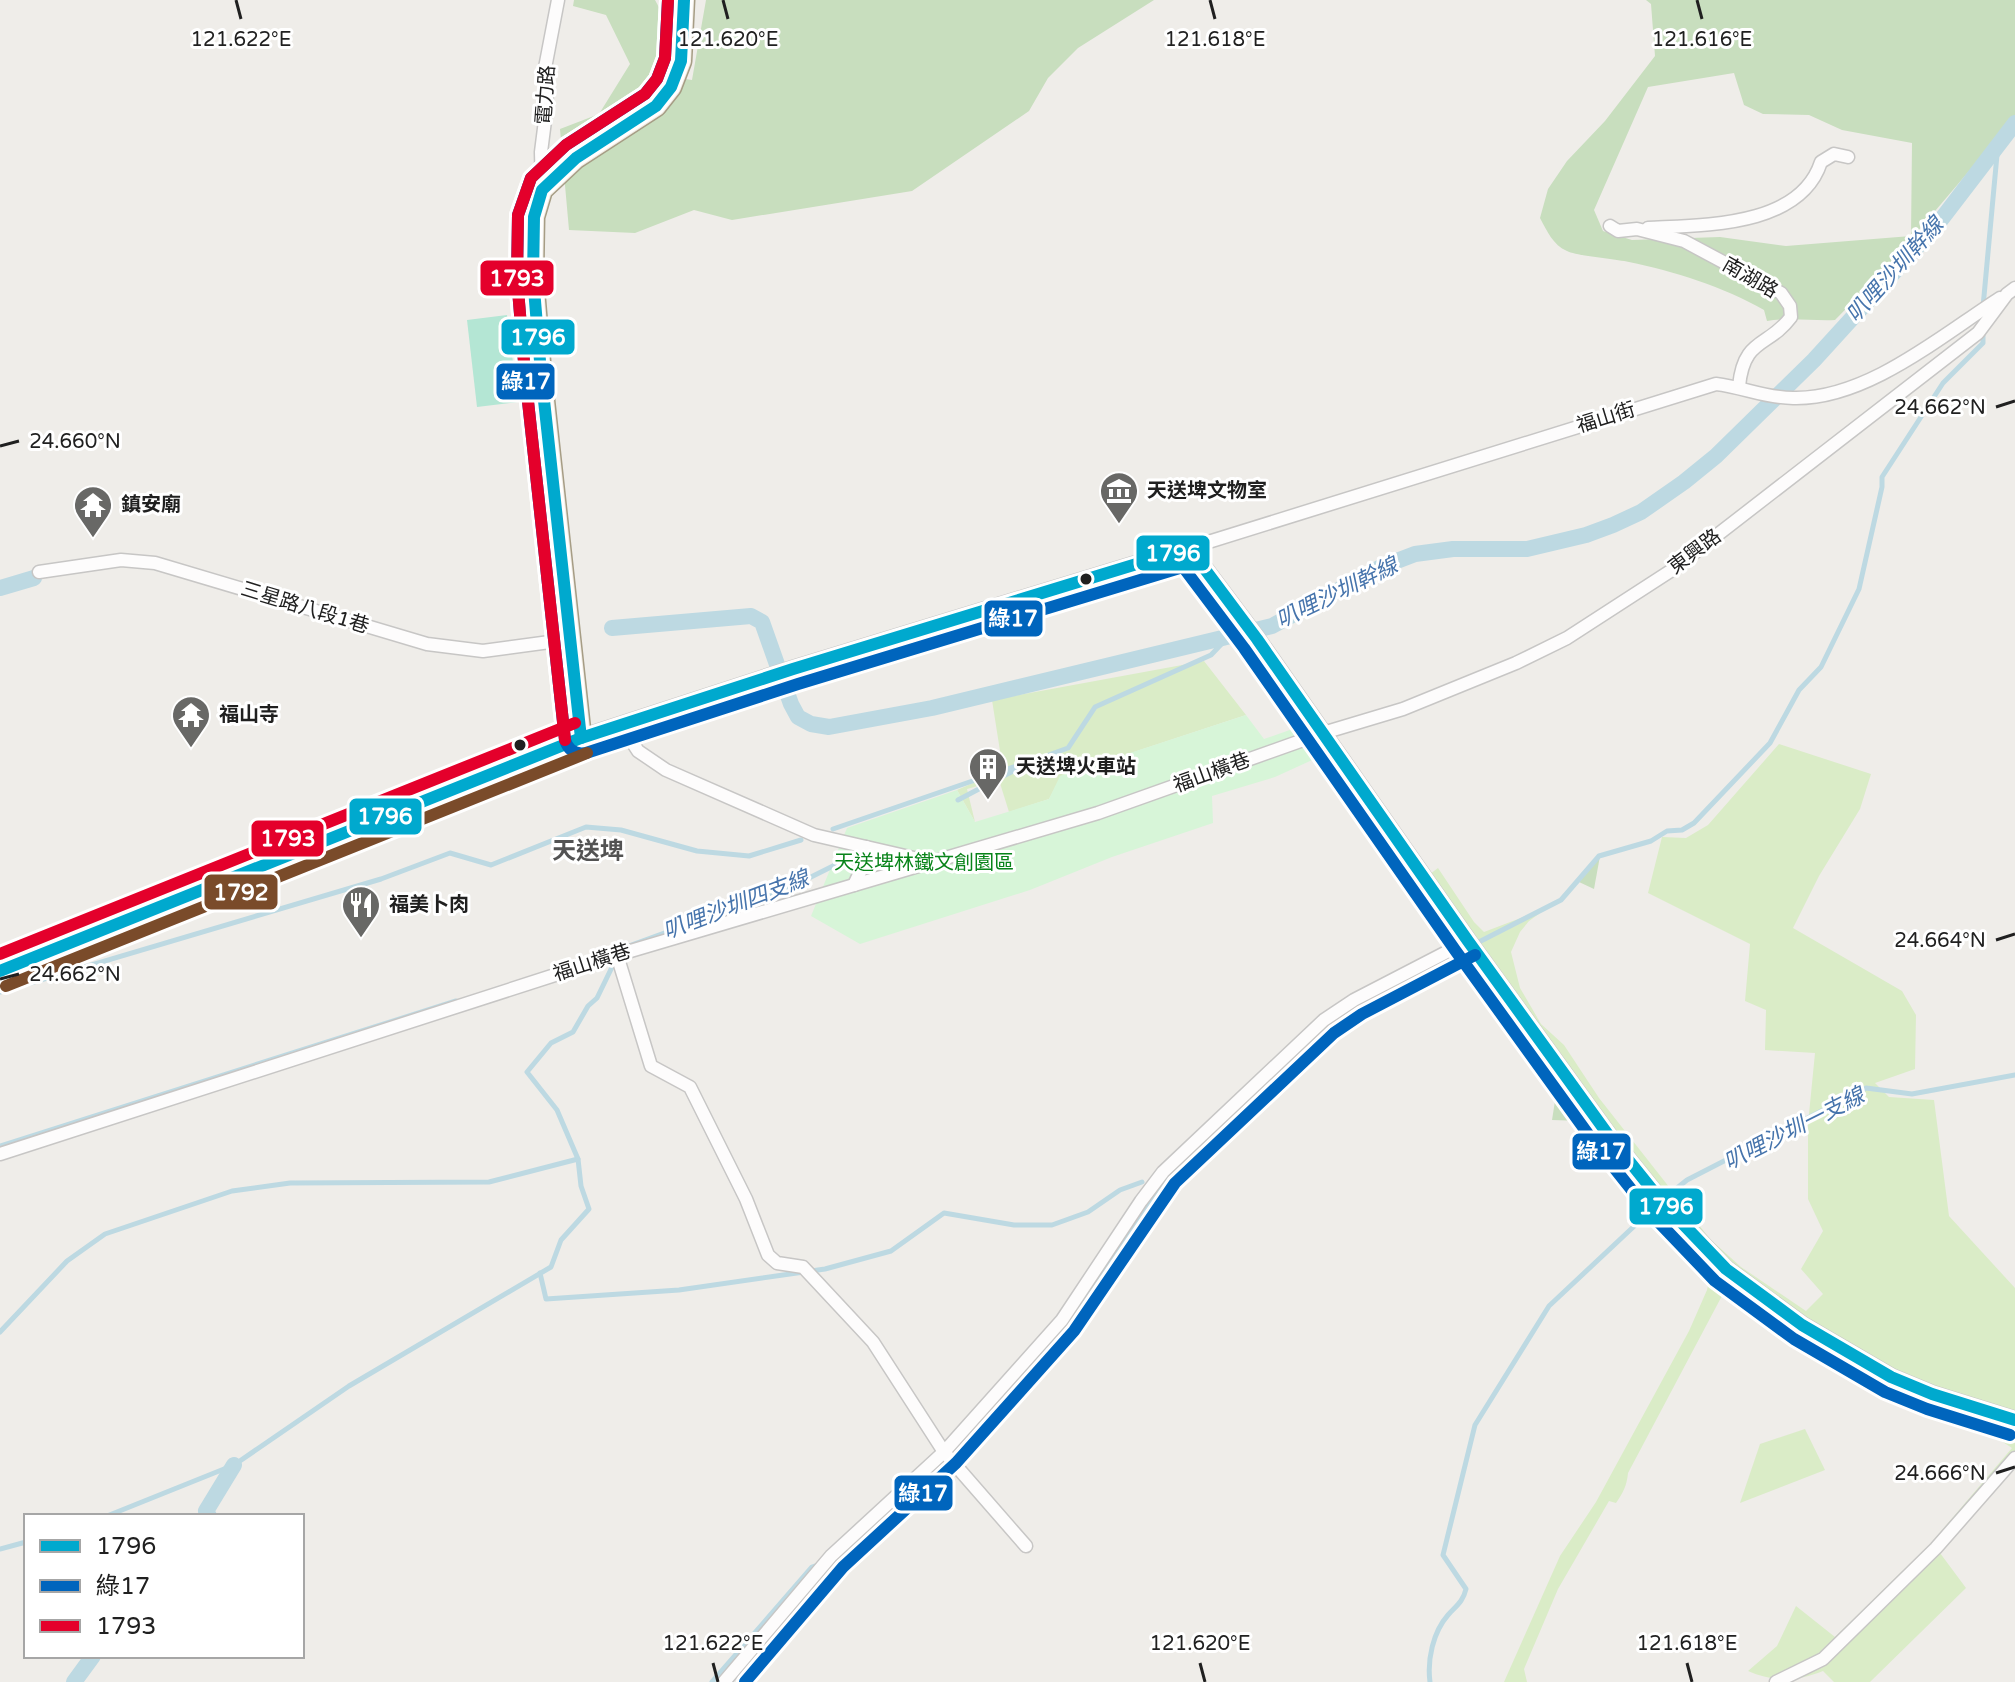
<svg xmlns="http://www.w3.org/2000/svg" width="2015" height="1682" font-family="'Varela Round','Noto Sans TC',sans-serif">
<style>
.grass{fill:#daecc7}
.forest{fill:#c8debe;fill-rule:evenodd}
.park{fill:#d7f5d8}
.pitch{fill:#b4e6d4}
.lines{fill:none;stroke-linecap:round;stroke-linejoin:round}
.stream{stroke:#bdd9e2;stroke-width:5}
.canal{stroke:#bdd9e2;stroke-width:16}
.minor-casing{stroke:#c7c6c5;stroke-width:15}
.tertiary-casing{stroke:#c7c6c5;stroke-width:19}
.primary-casing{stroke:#a69d85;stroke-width:23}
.minor{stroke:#fdfcfc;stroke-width:12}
.tertiary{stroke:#fdfcfc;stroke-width:16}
.primary{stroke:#f2ede6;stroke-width:20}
.bus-1-casing{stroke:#fff;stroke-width:18}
.bus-2-casing{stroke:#fff;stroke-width:18}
.bus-3-casing{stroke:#fff;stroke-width:18}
.bus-4-casing{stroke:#fff;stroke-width:18}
.bus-1{stroke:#00a9ce;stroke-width:12}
.bus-2{stroke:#0065bd;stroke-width:12}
.bus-3{stroke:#e4002b;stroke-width:12}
.bus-4{stroke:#7a4b2a;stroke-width:12}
.ticks{fill:none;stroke:#202020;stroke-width:3}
.bus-dot{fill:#202020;stroke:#fff;stroke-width:3}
.labels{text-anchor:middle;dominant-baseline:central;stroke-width:6;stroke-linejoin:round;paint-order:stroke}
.street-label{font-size:20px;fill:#202020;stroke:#fff}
.poi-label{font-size:20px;font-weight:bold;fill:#202020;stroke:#fff;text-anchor:start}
.park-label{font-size:20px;fill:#09841a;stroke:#fff}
.water-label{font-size:22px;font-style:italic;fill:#4674ac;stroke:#fff}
.quarter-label{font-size:24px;font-weight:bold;fill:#535353;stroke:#fff}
.ticks-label{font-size:20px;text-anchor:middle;fill:#202020;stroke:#fff;stroke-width:6;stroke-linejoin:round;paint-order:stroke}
.line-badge{stroke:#fff;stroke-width:3}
.badge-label{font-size:22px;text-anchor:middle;font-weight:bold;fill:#fff}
</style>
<rect width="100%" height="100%" fill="#efede9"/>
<g class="grass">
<path d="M 1204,661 L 1246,715 L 1061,776 L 1049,799 L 1009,812 L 999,780 L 967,789 L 975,822 L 957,790 L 1003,770 L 992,700 Z"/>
<path d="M 1779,744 L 1871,774 L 1860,809 L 1819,876 L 1793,928 L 1902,991 L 1916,1015 L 1915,1069 L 1875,1083 L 1889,1097 L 1934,1100 L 1949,1216 L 2015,1288 L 2015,1467 L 1940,1553 L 1966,1588 L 1870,1682 L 1834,1682 L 1823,1671 C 1796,1682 1773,1682 1748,1671 L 1777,1646 L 1796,1606 L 1835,1637 L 1931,1543 L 2012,1448 L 1974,1423 L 1907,1398 L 1832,1360 L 1790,1334 L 1735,1293 L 1724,1292 L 1628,1473 C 1627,1485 1623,1493 1616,1503 L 1609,1501 L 1558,1589 L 1524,1669 L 1527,1682 L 1504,1682 L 1560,1556 L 1596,1502 L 1689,1331 L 1707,1290 L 1711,1272 L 1651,1213 L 1557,1088 L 1466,959 L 1452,942 L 1456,938 L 1418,883 L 1438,868 L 1474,922 L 1484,932 L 1547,908 L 1529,921 L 1520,932 L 1511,952 L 1520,988 L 1541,1024 L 1564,1045 L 1599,1098 L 1710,1239 L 1741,1267 L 1806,1311 L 1823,1294 L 1801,1269 L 1823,1231 L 1808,1199 L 1808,1124 L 1815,1053 L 1765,1050 L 1766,1010 L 1745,1001 L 1750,944 L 1648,893 L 1662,837 L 1686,838 L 1708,825 Z"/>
<path d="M 1805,1429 L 1825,1470 L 1740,1503 L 1760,1444 Z"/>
</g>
<g class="forest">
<path d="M 574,0 L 655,0 L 670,28 L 673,77 L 692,80 L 706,0 L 1154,0 L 1078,48 L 1048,78 L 1029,111 L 912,191 L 732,220 L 694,210 L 635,233 L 569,230 L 560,129 L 599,114 L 630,64 L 606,15 L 573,6 Z"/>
<path d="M 1646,0 L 2015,0 L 2015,117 L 1890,264 L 1835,320 C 1811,321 1791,317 1767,321 L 1764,310 C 1724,287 1673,271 1629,262 C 1615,259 1577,256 1567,251 C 1553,245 1547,231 1540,218 L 1548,189 L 1567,161 L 1605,121 L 1655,56 L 1651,4 ZM 1734,73 L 1744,105 L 1763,114 L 1809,115 L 1842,130 L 1912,143 L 1911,236 L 1786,246 L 1720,237 L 1632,240 L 1603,231 L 1594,210 L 1648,87 Z"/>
<path d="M 1600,856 L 1594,889 L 1579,882 Z"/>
<path d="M 1557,1088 L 1581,1121 L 1552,1120 Z"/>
</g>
<path class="park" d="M 1246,715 L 1264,739 L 1301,726 L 1321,756 L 1275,777 L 1212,796 L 1213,823 L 1112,857 L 1030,890 L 860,944 L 811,916 L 847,828 L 957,790 L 975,822 L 1049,799 L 1060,776 Z"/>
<path class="pitch" d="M 507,315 L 518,402 L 477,407 L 467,320 Z"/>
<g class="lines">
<g class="stream">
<path d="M 1983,307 L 1998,144"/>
<path d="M 958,800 L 1032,761 L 1068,748 L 1095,707 L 1211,655 L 1229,636"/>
<path d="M 833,829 L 1016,766"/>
<path d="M 1473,945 L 1561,900 L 1599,856 L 1651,841 L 1667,831 L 1682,830 L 1694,823 L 1770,743 L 1799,690 L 1821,667 L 1859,589 L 1882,487 L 1882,477 L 1943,383 L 1983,343 L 1983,333"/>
<path d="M 626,947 L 793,886 L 851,857"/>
<path d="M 0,992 L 381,879 L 450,853 L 491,865 L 586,827 L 621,830 L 697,851 L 749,856 L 801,840"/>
<path d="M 0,1146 L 456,1001"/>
<path d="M 1672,1192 L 1687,1180 L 1866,1088 L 1912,1094 L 2015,1075"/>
<path d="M 540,1273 L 546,1299 L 679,1290 L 825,1269 L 891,1251 L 944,1213 L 1014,1225 L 1052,1225 L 1088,1212 L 1120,1190 L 1142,1182"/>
<path d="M 0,1332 L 67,1261 L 105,1234 L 232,1191 L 290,1183 L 489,1182 L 578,1159 L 557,1110 L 527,1072 L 551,1043 L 573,1032 L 588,1006 L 597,998 L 615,961"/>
<path d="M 998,1400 L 1053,1343 L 1087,1297 L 1157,1190 L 1290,1060"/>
<path d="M 107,1516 L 234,1465 L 349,1386 L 551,1267 L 561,1240 L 589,1209 L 581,1186 L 578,1159"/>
<path d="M 0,1549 L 26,1542"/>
<path d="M 835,1558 L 845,1553 L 875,1523"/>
<path d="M 712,1682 L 812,1567 L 818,1565"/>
<path d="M 1430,1682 C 1427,1660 1433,1632 1448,1615 C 1456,1606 1463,1602 1466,1589 L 1443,1555 L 1475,1425 L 1549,1306 L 1645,1216"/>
</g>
<g class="canal">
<path d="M 0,588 L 34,578"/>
<path d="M 612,628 L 751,616 L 762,622 L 791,704 L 798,717 L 811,724 L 829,727 L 932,708 L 1272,626 L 1381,567 L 1415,554 L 1453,549 L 1527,549 L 1586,535 L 1613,525 L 1641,512 L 1684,482 L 1716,456 L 1814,360 L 1937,225 L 2015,123"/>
<path d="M 209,1516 L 206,1511 L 234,1465"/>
<path d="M 74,1682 L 93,1656"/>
</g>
<defs>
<g id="minor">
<path d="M 542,190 L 541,152 L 547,105 L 545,68 L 558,0"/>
<path d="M 1610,226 L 1618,231 L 1637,229 L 1684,241 L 1781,293 L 1790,306 L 1791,317 C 1768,348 1744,337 1739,386"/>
<path d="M 1648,228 C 1704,225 1800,227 1821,162 L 1834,154 L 1848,157"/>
<path d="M 1189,548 L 1716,384 C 1743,387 1765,398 1793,398 C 1866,400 1941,336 2000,298"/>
<path d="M 39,572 L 121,560 L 155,563 L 427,644 L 483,651 L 572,639"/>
<path d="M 621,725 L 638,751 L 666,770 L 814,835 L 927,861"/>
<path d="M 854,885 L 862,868 L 866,847"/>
<path d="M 617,955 L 651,1066 L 690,1087 L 746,1199 L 768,1255 L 777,1263 L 803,1267 L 873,1342 L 944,1452 L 1026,1546"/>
<path d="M 0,1154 L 617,955 L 1098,813 L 1323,733 L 1403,709 L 1516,663 L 1567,638 L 1672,570 L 1978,333 L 2007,294 L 2015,288"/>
<path d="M 724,1682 L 831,1556 L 944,1452 L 1062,1320 L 1141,1201 L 1163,1172 L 1324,1020 L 1354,1000 L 1468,941"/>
<path d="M 1776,1682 L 1823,1659 L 1936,1548 L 2015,1458"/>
</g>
<path id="tertiary" d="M 581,738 L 793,669 L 1189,548 L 1257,639 L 1468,941 L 1609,1136 L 1662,1202 L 1726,1269 L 1802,1325 L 1891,1377 L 1932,1394 L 2015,1420"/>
<path id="primary" d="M 0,971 L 581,738 L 541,373 L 533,277 L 534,217 L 542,190 L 576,158 L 656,106 L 671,87 L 681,61 L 684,0"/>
</defs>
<use href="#minor" class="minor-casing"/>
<use href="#tertiary" class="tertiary-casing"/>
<use href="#primary" class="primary-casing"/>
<use href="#minor" class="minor"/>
<use href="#tertiary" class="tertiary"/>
<use href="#primary" class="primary"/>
<defs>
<g id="bus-1">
<path d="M 581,738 L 541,373 L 533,277 L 534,217 L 542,190 L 576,158 L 656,106 L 671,87 L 681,61 L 684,0"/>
<path d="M 0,971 L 581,738 L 793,669 L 1189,548 L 1257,639 L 1468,941 L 1609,1136 L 1662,1202 L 1726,1269 L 1802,1325 L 1891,1377 L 1932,1394 L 2015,1420"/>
</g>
<g id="bus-2">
<path d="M 668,0 L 665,58 L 657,79 L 645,94 L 566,145 L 531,178 L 518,215 L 517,278 L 525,374 L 565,740 C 568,750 575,755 586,753 L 798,684 L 1183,567 L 1244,648 L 1455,950 L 1596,1145 L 1650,1213 L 1715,1281 L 1794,1339 L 1885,1392 L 1927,1409 L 2010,1435"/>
<path d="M 745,1682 L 843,1567 L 956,1463 L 1074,1331 L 1175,1183 L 1334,1033 L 1362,1014 L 1475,955"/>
</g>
<g id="bus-3">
<path d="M 565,740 L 525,374 L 517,278 L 518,215 L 531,178 L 566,145 L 645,94 L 657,79 L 665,58 L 668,0"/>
<path d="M 0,954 L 575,723"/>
</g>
<path id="bus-4" d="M 6,986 L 587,753"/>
</defs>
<use href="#bus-1" class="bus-1-casing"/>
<use href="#bus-2" class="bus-2-casing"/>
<use href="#bus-3" class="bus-3-casing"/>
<use href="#bus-4" class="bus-4-casing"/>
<use href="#bus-1" class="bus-1"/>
<use href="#bus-2" class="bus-2"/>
<use href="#bus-3" class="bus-3"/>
<use href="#bus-4" class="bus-4"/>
</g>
<path class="ticks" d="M 236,0 L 241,19M 723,0 L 728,19M 1210,0 L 1215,19M 1697,0 L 1702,19M 1996,407 L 2015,401M 0,446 L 19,441M 1996,940 L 2015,934M 0,979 L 19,974M 1996,1473 L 2015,1467M 713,1663 L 718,1682M 1200,1663 L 1205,1682M 1687,1663 L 1692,1682"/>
<defs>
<symbol id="museum-pin" viewBox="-11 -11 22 30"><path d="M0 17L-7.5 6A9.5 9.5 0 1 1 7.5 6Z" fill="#686866" stroke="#fff"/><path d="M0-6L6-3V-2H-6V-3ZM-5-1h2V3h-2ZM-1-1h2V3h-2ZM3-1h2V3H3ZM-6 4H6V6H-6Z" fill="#fff"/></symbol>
<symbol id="temple-pin" viewBox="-11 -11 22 30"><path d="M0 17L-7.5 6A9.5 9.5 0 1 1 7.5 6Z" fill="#686866" stroke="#fff"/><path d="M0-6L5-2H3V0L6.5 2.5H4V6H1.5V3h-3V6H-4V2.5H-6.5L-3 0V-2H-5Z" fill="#fff"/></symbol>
<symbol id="building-pin" viewBox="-11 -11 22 30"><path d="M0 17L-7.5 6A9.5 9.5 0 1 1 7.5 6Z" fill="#686866" stroke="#fff"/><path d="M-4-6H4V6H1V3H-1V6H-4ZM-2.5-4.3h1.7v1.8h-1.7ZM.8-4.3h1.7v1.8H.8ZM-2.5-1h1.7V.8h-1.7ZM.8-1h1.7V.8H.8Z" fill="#fff"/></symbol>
<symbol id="restaurant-pin" viewBox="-11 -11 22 30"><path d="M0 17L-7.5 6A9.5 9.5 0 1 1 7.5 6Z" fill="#686866" stroke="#fff"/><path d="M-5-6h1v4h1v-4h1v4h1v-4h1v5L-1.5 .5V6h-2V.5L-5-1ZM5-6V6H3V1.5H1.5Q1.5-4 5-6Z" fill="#fff"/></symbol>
</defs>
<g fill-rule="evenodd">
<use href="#museum-pin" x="1097" y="469" width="44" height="60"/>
<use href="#temple-pin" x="71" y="483" width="44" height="60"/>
<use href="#temple-pin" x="169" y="693" width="44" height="60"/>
<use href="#building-pin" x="966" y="745" width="44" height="60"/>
<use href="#restaurant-pin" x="339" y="883" width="44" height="60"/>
</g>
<g class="bus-dot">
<circle cx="1086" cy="579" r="7"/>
<circle cx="520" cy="745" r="7"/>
</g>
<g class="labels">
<g class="street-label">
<text transform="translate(546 95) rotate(-86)">電力路</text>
<text transform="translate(1750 278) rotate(30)">南湖路</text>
<text transform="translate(1606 418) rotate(-17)">福山街</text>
<text transform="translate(1695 552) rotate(-37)">東興路</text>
<text transform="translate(305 608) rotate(17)">三星路八段1巷</text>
<text transform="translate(1212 773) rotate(-20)">福山橫巷</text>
<text transform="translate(592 963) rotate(-18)">福山橫巷</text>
</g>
<g class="poi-label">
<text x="1147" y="491">天送埤文物室</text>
<text x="121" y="505">鎮安廟</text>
<text x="219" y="715">福山寺</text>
<text x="1016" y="767">天送埤火車站</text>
<text x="389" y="905">福美卜肉</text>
</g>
<g class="park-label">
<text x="924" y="863">天送埤林鐵文創園區</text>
</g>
<g class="water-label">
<text transform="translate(1895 270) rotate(-48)">叭哩沙圳幹線</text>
<text transform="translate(1337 593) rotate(-26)">叭哩沙圳幹線</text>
<text transform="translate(736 905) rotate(-21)">叭哩沙圳四支線</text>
<text transform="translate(1794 1129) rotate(-27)">叭哩沙圳一支線</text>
</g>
<g class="quarter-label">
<text x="588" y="851">天送埤</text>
</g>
</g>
<g class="ticks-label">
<text x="241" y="46">121.622°E</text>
<text x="728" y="46">121.620°E</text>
<text x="1215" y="46">121.618°E</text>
<text x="1702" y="46">121.616°E</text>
<text x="1940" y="414">24.662°N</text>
<text x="75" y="448">24.660°N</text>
<text x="1940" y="947">24.664°N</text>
<text x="75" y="981">24.662°N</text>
<text x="1940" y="1480">24.666°N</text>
<text x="713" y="1650">121.622°E</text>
<text x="1200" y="1650">121.620°E</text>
<text x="1687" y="1650">121.618°E</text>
</g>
<g class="line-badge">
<rect x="479" y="259" width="76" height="38" rx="8" fill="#e4002b"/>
<rect x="500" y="318" width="76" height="38" rx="8" fill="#00a9ce"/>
<rect x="495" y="362" width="61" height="39" rx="8" fill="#0065bd"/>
<rect x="1135" y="534" width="76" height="38" rx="8" fill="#00a9ce"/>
<rect x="983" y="599" width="61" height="39" rx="8" fill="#0065bd"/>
<rect x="348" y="797" width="75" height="39" rx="8" fill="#00a9ce"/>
<rect x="250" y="819" width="75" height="39" rx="8" fill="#e4002b"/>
<rect x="203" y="873" width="76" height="38" rx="8" fill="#7a4b2a"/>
<rect x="1571" y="1132" width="61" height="39" rx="8" fill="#0065bd"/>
<rect x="1628" y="1187" width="76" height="39" rx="8" fill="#00a9ce"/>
<rect x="893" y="1474" width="61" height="38" rx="8" fill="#0065bd"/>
</g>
<g class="badge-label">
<text x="517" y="286">1793</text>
<text x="538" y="345">1796</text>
<text x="526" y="389">綠17</text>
<text x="1173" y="561">1796</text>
<text x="1013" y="626">綠17</text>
<text x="385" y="824">1796</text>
<text x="288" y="846">1793</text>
<text x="241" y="900">1792</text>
<text x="1601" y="1159">綠17</text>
<text x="1666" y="1214">1796</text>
<text x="923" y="1501">綠17</text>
</g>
<rect x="24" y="1514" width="280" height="144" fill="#ffffff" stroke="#a6a6a6" stroke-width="2"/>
<rect x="40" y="1540" width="40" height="12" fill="#00a9ce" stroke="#a6a6a6" stroke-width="2"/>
<text x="96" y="1554" font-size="24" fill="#202020">1796</text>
<rect x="40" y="1580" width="40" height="12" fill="#0065bd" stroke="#a6a6a6" stroke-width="2"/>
<text x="96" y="1594" font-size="24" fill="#202020">綠17</text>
<rect x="40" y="1620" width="40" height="12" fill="#e4002b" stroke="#a6a6a6" stroke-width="2"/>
<text x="96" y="1634" font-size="24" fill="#202020">1793</text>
</svg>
